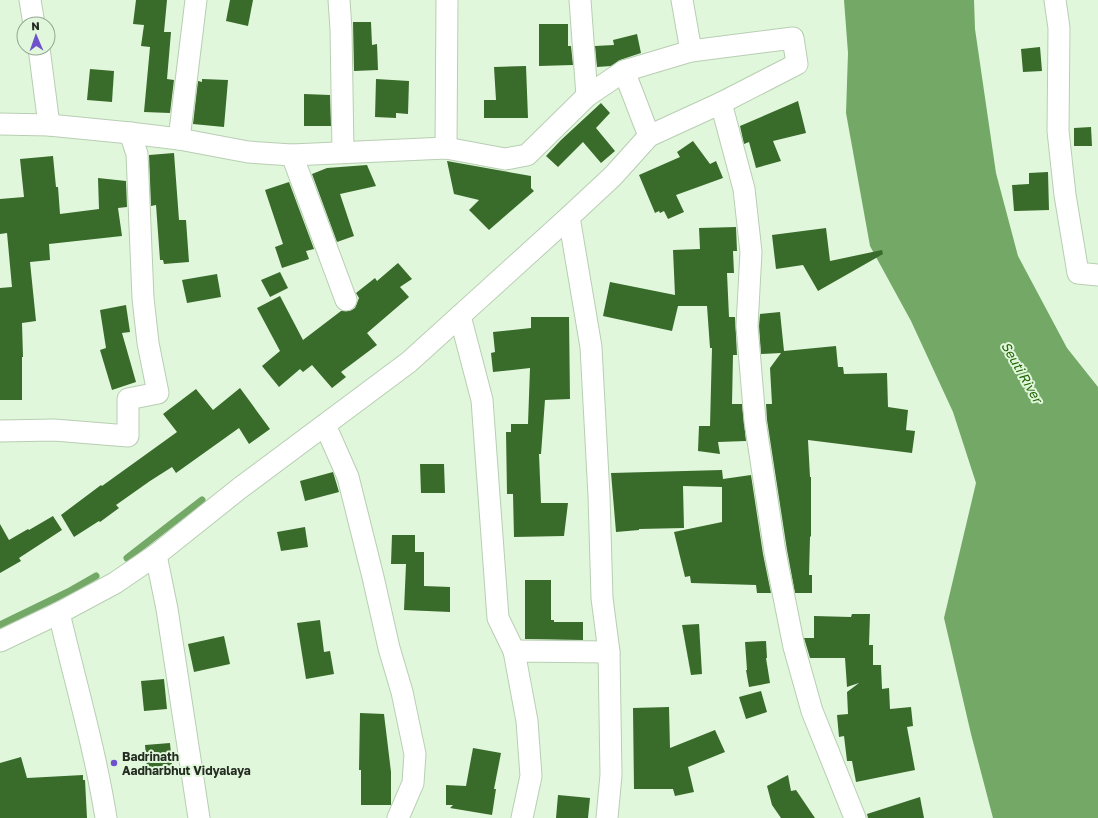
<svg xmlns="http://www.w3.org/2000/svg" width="1098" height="818" font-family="'Golos Text',sans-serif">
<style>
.water{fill:#73a866}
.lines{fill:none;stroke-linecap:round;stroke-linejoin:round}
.stream{stroke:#73a866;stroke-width:7}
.building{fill:#396b2b}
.street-casing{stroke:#b8ceb3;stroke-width:23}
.street{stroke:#fff;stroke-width:21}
.poi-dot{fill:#6e53cd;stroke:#e1f7dc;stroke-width:1.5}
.labels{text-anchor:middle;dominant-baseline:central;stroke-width:4;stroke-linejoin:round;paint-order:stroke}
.poi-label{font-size:12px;font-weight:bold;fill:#242c22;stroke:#e1f7dc;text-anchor:start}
.water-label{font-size:13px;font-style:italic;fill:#226605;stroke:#e1f7dc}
</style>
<rect width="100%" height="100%" fill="#e1f7dc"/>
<path class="water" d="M 844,0 L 974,0 L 975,29 L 996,173 L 1018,256 L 1067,348 L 1098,387 L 1098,818 L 993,818 L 971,734 L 944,618 L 976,483 L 953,412 L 911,321 L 870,246 L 846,113 L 848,53 Z"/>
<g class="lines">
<g class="stream">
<path d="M 127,558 L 202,500"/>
<path d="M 0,625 L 68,592 L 96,576"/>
</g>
</g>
<g class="building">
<path d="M 136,0 L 167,0 L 164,32 L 171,32 L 167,79 L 174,80 L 170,113 L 144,112 L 150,47 L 141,46 L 144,25 L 133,24 Z"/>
<path d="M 230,0 L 253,0 L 248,26 L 226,21 Z"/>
<path d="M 353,22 L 371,22 L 372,45 L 377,44 L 378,70 L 354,71 Z"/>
<path d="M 539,24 L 568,24 L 568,46 L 571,46 L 573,65 L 539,66 Z"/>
<path d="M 637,34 L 641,53 L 620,60 L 611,66 L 597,67 L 595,46 L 614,45 L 613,40 Z"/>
<path d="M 1040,47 L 1042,71 L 1023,72 L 1021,49 Z"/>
<path d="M 526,66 L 528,118 L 484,118 L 484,100 L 496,100 L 494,67 Z"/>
<path d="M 90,69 L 114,71 L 112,102 L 87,100 Z"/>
<path d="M 202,79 L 228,80 L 224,127 L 193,124 L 198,81 L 202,82 Z"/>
<path d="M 376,79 L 409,81 L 408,114 L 396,113 L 396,118 L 375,117 Z"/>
<path d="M 304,94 L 330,95 L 331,126 L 304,126 Z"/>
<path d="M 798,101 L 806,133 L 773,141 L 781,161 L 756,168 L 749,142 L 744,144 L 740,126 Z"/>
<path d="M 601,103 L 610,113 L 596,128 L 615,151 L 601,163 L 583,142 L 558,167 L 546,156 L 561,140 Z"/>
<path d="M 1091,127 L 1092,146 L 1074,146 L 1074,128 Z"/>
<path d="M 693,141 L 710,164 L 716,161 L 723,178 L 676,195 L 684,212 L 668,219 L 664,211 L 660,213 L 659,211 L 655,213 L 639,175 L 680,157 L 677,152 Z"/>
<path d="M 174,153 L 179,220 L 186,220 L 189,262 L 164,264 L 163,260 L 160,260 L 156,205 L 151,206 L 149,155 Z"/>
<path d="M 53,156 L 56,187 L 58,187 L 60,214 L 99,209 L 98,178 L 126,181 L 127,207 L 118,208 L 122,236 L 49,244 L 50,260 L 30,262 L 36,321 L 22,323 L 23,357 L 22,357 L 22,400 L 0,400 L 0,288 L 12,287 L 7,233 L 0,234 L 0,199 L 24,197 L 20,159 Z"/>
<path d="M 447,161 L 531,176 L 531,188 L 534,191 L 489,230 L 469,210 L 479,200 L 454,194 Z"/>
<path d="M 367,165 L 376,186 L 340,194 L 354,236 L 337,242 L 312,174 L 327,168 Z"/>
<path d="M 1048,172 L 1049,210 L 1014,211 L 1012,185 L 1029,184 L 1029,173 Z"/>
<path d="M 289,182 L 314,249 L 306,251 L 309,259 L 282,268 L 275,247 L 283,244 L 265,190 Z"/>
<path d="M 736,227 L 737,251 L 733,251 L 734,273 L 727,273 L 729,317 L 735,317 L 737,355 L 733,355 L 732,404 L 742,404 L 746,441 L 718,442 L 720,454 L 698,451 L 699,426 L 710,426 L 712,348 L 710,348 L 707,306 L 678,306 L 672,331 L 603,316 L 610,282 L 675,295 L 673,250 L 700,249 L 699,228 Z"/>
<path d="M 826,228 L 830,261 L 882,250 L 883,254 L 818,291 L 803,265 L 776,269 L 772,235 Z"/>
<path d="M 398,263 L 412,279 L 400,287 L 409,297 L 367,333 L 377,345 L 341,372 L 346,377 L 332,388 L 312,365 L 303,372 L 300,369 L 279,387 L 262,366 L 280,351 L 257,308 L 280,296 L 303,340 L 341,311 L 350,311 L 355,308 L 359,298 L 356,293 L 375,278 L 377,281 Z"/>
<path d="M 280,272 L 288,288 L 270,297 L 261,280 Z"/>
<path d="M 217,274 L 221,297 L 187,303 L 182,280 Z"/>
<path d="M 126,305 L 130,332 L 122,333 L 136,382 L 112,390 L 100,350 L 106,348 L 100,310 Z"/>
<path d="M 780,312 L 784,351 L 836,346 L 838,367 L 843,367 L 844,374 L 887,373 L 888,407 L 908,410 L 906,430 L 915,431 L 912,453 L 808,440 L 810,477 L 811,477 L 811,536 L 810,537 L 809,575 L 812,575 L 812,593 L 795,593 L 787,550 L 767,420 L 766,404 L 772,404 L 770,368 L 781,353 L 761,354 L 759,326 L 760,314 Z"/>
<path d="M 531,317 L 569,317 L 570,399 L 545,400 L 541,454 L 539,454 L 541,503 L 568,503 L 564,536 L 514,537 L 513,494 L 507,494 L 506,432 L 511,432 L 511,424 L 528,424 L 530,368 L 493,372 L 491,353 L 495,352 L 493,332 L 531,328 Z"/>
<path d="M 240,388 L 270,429 L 249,444 L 239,428 L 176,473 L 172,467 L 150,481 L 116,505 L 119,508 L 100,522 L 99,521 L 74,537 L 61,515 L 101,485 L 102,486 L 177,432 L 163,414 L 196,389 L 213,410 Z"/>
<path d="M 420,464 L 444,464 L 445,493 L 421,493 Z"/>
<path d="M 722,470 L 723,479 L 751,475 L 763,554 L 771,593 L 757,593 L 756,585 L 691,583 L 690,576 L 685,577 L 674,532 L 722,522 L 722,487 L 683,486 L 684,528 L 639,529 L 639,530 L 616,532 L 611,473 Z"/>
<path d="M 333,472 L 339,492 L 305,501 L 300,481 Z"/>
<path d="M 53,516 L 62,530 L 19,558 L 21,561 L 0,573 L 0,524 L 9,540 L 28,529 L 29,530 Z"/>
<path d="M 305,527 L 308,547 L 281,551 L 277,532 Z"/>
<path d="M 392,535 L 415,535 L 415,552 L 424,552 L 424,586 L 450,587 L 450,612 L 404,610 L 406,564 L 391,564 Z"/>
<path d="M 525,580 L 551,580 L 551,620 L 554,620 L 554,622 L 583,622 L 583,640 L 525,639 Z"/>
<path d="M 852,614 L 870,614 L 869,645 L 873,645 L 873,665 L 881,665 L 882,689 L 889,688 L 890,709 L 911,707 L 913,726 L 907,727 L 915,770 L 856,782 L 852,761 L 847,761 L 844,736 L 839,737 L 837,715 L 848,714 L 847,692 L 859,683 L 847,687 L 845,658 L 810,658 L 804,638 L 814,638 L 814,616 L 851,617 Z"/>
<path d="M 320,620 L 324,652 L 330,651 L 334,674 L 306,679 L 297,623 Z"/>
<path d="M 699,624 L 702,674 L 691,675 L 682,625 Z"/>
<path d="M 224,636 L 230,664 L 194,672 L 188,644 Z"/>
<path d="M 766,641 L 767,658 L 766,658 L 770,683 L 749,687 L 746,670 L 747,670 L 745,642 Z"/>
<path d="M 164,679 L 167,709 L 144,711 L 141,681 Z"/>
<path d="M 761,691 L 767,712 L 746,719 L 739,697 Z"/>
<path d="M 669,707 L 670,748 L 715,730 L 725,752 L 688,767 L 694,792 L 675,796 L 673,789 L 634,789 L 633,708 Z"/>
<path d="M 360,713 L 384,714 L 391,772 L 391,805 L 361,805 L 361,770 L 359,770 Z"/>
<path d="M 170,743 L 172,765 L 147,768 L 145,745 Z"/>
<path d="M 473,748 L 501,753 L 494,789 L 496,789 L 492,815 L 450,808 L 453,805 L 446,805 L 446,785 L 466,786 Z"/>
<path d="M 21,757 L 27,778 L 83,775 L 83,780 L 85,780 L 87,818 L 0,818 L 0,763 Z"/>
<path d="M 788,775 L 791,791 L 796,790 L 815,818 L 781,818 L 772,805 L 767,786 Z"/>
<path d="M 558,795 L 590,798 L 588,818 L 556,818 Z"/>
<path d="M 920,797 L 924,818 L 868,818 L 867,814 Z"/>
</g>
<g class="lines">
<defs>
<g id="street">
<path d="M 30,0 L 34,24"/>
<path d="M 339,0 L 341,29 L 343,152"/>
<path d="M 580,0 L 587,96"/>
<path d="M 682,0 L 691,51"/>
<path d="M 1055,0 L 1059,28 L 1058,131 L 1065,195 L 1078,273 L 1098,275"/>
<path d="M 39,48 L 49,125"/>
<path d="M 624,71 L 649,136"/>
<path d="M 721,103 L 744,189 L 751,252 L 747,326 L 755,421 L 775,552 L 794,647 L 812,711 L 855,818"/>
<path d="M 0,124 L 49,125 L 130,133 L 179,139 L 248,152 L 292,155 L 446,148 L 505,159 L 527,155 L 587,96 L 624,71 L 691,51 L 793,38 L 797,64 L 721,103 L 649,136 L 613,176 L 569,217 L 409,362 L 240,488 L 156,555 L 115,583 L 59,613 L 0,641"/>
<path d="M 179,139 L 196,0"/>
<path d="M 446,148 L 447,0"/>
<path d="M 292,155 L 346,300"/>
<path d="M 569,217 L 591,347 L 599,496 L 602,598 L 609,652 L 611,775 L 607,818"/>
<path d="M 460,316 L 482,400 L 498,618 L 514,651"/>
<path d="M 325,425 L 348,477 L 373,577 L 389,648 L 402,692 L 415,754 L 413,783 L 398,818"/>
<path d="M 0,431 L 54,430 L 128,436 L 128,399 L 158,393 L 148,343 L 143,298 L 137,154 L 130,133"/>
<path d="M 156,555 L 167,609 L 199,818"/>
<path d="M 59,613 C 75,681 95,749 106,818"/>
<path d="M 522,818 L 531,776 L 527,721 L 514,651 L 609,652"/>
</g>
</defs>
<use href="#street" class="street-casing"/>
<use href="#street" class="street"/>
</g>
<circle class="poi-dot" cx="114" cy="763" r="4"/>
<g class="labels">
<g class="poi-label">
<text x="122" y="756">Badrinath<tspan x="122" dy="14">Aadharbhut Vidyalaya</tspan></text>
</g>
<g class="water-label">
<text transform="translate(1022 372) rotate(60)">Seuti River</text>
</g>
</g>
<g transform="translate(36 36) rotate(358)"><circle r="19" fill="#e1f7dc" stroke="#95a692"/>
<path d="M0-3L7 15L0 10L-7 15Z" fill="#6e53cd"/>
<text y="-6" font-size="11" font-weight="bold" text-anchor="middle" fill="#242c22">N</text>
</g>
</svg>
